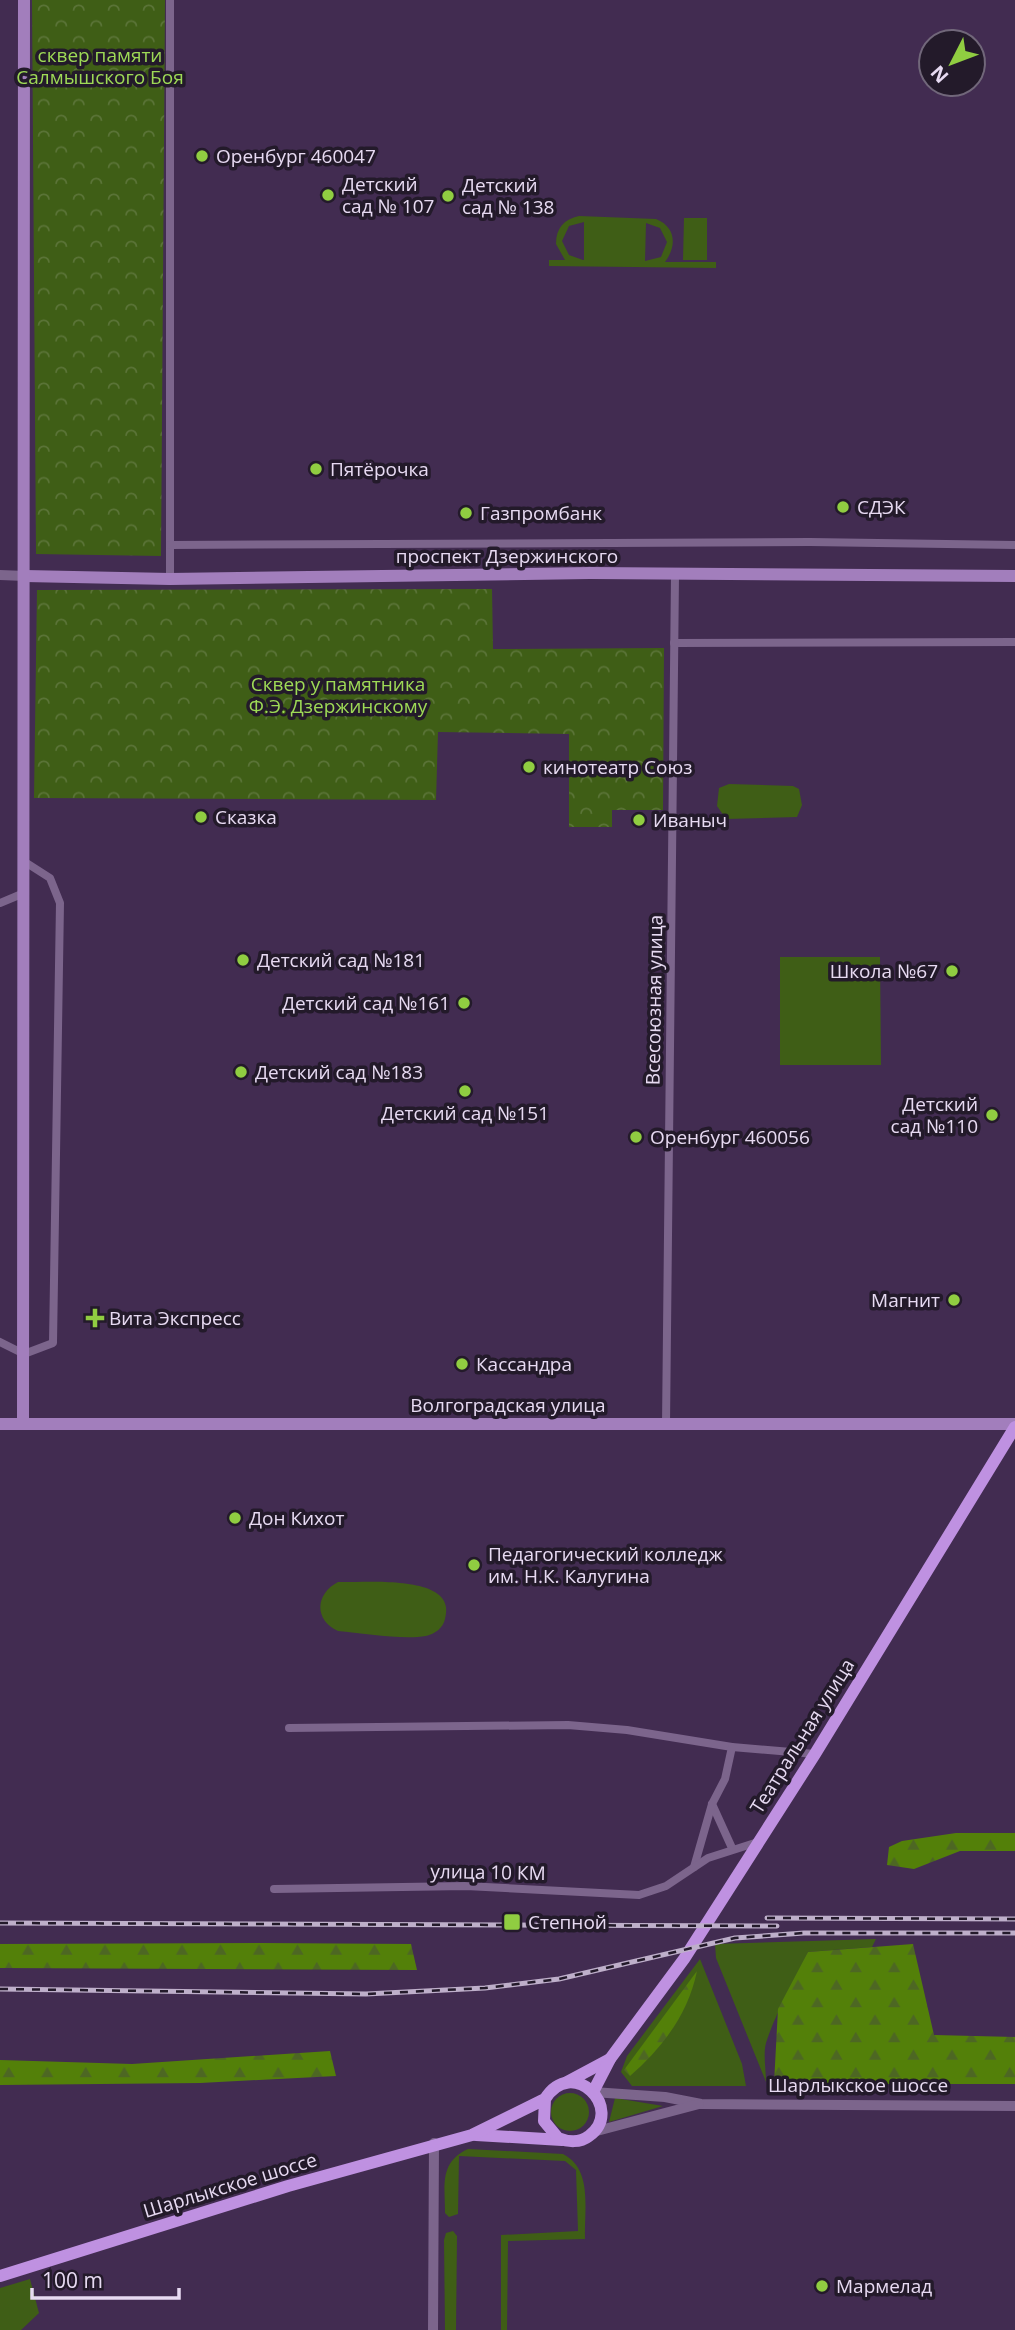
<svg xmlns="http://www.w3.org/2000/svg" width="1015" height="2330" font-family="'Open Sans',sans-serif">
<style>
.grass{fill:#3f5e16;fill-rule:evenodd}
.forest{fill:url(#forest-firs)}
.park{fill:url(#park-crowns)}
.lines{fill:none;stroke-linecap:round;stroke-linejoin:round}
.minor{stroke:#7c658c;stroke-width:8}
.tertiary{stroke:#7c658c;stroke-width:10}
.secondary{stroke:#a27ebc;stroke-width:12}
.primary{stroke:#bf91e1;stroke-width:12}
.rail-casing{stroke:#beafca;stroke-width:5}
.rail{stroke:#231a2a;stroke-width:2.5;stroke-dasharray:8;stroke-linecap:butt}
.poi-dot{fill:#90cd41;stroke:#231a2a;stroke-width:2.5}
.labels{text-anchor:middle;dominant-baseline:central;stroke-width:7;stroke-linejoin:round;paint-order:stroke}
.park-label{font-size:19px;fill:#9eda56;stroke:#231a2a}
.poi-label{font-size:19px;fill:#e7daf2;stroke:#231a2a;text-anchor:start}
.street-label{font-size:19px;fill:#e7daf2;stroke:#231a2a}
</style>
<defs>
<pattern id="forest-firs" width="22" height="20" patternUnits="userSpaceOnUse" patternTransform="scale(1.75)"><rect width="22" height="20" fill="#538009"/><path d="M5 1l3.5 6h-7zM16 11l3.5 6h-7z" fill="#4d6723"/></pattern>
<pattern id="park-crowns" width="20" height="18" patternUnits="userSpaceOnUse" patternTransform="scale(1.75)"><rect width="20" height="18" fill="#3f5e16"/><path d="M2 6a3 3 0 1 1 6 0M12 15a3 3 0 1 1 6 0" fill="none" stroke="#5b7438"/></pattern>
</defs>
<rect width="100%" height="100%" fill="#422c51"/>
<g class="grass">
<path d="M 579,216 L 656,219 C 676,227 677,246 665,262 L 716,262 L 716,268 L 549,266 L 549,260 L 565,260 L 556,244 C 556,228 564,219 579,216 ZM 584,222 L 584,260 L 583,260 L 569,255 L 562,241 L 569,226 ZM 646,223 L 660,228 L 667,242 L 661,257 L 645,261 Z"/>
<path d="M 684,218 L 707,218 L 707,260 L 683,260 Z"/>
<path d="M 729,784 L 793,786 L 799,789 L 802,805 L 797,817 L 726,819 L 717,806 L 719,788 Z"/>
<path d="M 780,957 L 880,957 L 881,1065 L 780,1065 Z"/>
<path d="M 338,1582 C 364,1583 459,1573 445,1619 C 443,1628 435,1634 426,1636 C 402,1640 363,1633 338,1631 C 314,1620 315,1594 338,1582 Z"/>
<path d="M 876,1939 L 872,1947 L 808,1952 C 794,1983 776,2011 766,2043 C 763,2054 766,2070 766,2082 L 716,1958 L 715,1944 Z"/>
<path d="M 700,1959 L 742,2064 L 746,2086 L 632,2086 L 621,2072 L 627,2056 Z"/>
<circle cx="570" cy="2112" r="19"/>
<path d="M 615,2098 L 663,2106 L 609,2122 Z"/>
<path d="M 468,2149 L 563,2154 C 593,2169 584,2210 585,2239 L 508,2241 L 507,2330 L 501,2330 L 501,2235 L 578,2231 L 576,2170 L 565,2161 L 459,2156 L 458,2214 L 449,2217 L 445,2213 C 445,2186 439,2162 468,2149 Z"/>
<path d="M 453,2231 L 457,2236 L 456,2330 L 445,2330 L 444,2240 L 446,2233 Z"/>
<path d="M 30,2279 L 39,2313 L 21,2330 L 0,2330 L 0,2288 Z"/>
</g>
<g class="forest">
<path d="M 956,1833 L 1015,1833 L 1015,1851 L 960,1851 L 914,1869 L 887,1865 L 889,1847 L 902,1841 Z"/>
<path d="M 261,1943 L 411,1944 L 417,1970 L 0,1968 L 0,1944 Z"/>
<path d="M 913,1944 L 934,2035 L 1015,2037 L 1015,2084 L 774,2084 L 778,2009 L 808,1952 Z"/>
<path d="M 697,1971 C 688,2014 663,2047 630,2076 L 624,2070 Z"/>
<path d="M 330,2051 L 336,2076 L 200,2083 L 0,2085 L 0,2060 L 132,2064 Z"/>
</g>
<g class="park">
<path d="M 32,0 L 165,0 L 161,556 L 36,554 Z"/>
<path d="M 492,589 L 493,649 L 664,648 L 663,810 L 612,810 L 612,827 L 569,827 L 569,734 L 438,732 L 436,800 L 34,798 L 37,590 Z"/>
</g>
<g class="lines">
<g class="minor">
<path d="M 170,0 L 170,579"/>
<path d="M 170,545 L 810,542 L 1015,545"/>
<path d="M 674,643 L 1015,642"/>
<path d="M 0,903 L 24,893"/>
<path d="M 0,1342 L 24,1354 L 53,1343 L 60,903 L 50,878 L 25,862"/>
<path d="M 666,1425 L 675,575"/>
<path d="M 289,1728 L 568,1725 L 627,1730 L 732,1747 L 815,1754"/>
<path d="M 712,1804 L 732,1848"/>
<path d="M 694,1867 L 712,1804 L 725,1779 L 732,1747"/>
<path d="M 274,1889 L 466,1886 L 639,1895 L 666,1886 L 708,1858 L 758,1842"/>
</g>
<g class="tertiary">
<path d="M 0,575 L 25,576"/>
<path d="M 593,2092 L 665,2097 L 701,2104 L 1015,2106"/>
<path d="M 593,2132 L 699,2104"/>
<path d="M 433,2330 L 434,2143"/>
</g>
<g class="secondary">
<path d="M 25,576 L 170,579 L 590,573 L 1015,576"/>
<path d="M 23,1423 L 24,0"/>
<path d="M 0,1424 L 1015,1424"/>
</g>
<g class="primary">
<path d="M 567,2082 L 610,2059"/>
<path d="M 593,2092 L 610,2059 L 684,1959 L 815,1754 L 1015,1427"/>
<path d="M 476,2135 L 562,2140"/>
<path d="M 0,2276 L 288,2186 L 472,2135 L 545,2099 C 572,2055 626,2109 589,2136 C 580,2143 568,2142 558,2138 L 544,2121 L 545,2099"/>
</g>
<defs>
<g id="rail">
<path d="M 767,1918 L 1015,1919"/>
<path d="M 0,1923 L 777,1926"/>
<path d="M 0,1989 L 366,1994 L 485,1988 L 559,1979 L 735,1938 L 804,1933 L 1015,1933"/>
</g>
</defs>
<use href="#rail" class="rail-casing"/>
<use href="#rail" class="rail"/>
</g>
<g class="poi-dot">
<circle cx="202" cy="156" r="7"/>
<circle cx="328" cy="195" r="7"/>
<circle cx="448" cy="196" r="7"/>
<circle cx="316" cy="469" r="7"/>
<circle cx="843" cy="507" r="7"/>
<circle cx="466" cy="513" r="7"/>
<circle cx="529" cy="767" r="7"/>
<circle cx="201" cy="817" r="7"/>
<circle cx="639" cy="820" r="7"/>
<circle cx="243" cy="960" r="7"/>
<circle cx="952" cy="971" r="7"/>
<circle cx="464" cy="1003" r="7"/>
<circle cx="241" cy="1072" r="7"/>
<circle cx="465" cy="1091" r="7"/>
<circle cx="992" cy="1115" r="7"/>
<circle cx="636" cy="1137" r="7"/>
<circle cx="954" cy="1300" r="7"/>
<path d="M91.5 1307.5h7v7h7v7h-7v7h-7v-7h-7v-7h7z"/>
<circle cx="462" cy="1364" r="7"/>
<circle cx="235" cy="1518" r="7"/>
<circle cx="474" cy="1565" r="7"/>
<rect x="503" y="1913" width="18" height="18" rx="3.5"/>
<circle cx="822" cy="2286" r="7"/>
</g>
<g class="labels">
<g class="park-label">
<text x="100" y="55">сквер памяти<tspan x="100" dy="22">Салмышского Боя</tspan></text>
<text x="338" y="684">Сквер у памятника<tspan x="338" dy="22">Ф.Э. Дзержинскому</tspan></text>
</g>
<g class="poi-label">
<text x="216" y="156">Оренбург 460047</text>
<text x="342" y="184">Детский<tspan x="342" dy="22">сад № 107</tspan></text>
<text x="462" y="185">Детский<tspan x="462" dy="22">сад № 138</tspan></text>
<text x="330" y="469">Пятёрочка</text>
<text x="857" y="507">СДЭК</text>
<text x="480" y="513">Газпромбанк</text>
<text x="543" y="767">кинотеатр Союз</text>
<text x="215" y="817">Сказка</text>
<text x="653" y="820">Иваныч</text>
<text x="257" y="960">Детский сад №181</text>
<text x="938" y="971" text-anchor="end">Школа №67</text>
<text x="450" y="1003" text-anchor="end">Детский сад №161</text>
<text x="255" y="1072">Детский сад №183</text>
<text x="978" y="1104" text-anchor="end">Детский<tspan x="978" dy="22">сад №110</tspan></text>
<text x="465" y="1113" text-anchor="middle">Детский сад №151</text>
<text x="650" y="1137">Оренбург 460056</text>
<text x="940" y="1300" text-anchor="end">Магнит</text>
<text x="109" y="1318">Вита Экспресс</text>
<text x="476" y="1364">Кассандра</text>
<text x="249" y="1518">Дон Кихот</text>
<text x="488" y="1554">Педагогический колледж<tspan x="488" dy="22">им. Н.К. Калугина</tspan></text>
<text x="528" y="1922">Степной</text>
<text x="836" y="2286">Мармелад</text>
</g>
<g class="street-label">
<text x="507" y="556">проспект Дзержинского</text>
<text transform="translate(654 1000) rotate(-89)">Всесоюзная улица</text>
<text x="508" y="1405">Волгоградская улица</text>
<text transform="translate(802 1736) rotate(-58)">Театральная улица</text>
<text transform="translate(488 1872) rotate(1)">улица 10 КМ</text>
<text x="858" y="2085">Шарлыкское шоссе</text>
<text transform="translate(230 2185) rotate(-17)">Шарлыкское шоссе</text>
</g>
</g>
<g transform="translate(952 63) rotate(228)"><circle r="33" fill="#231a2a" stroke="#71677a" stroke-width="2"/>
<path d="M0-5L12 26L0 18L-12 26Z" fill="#90cd41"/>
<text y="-10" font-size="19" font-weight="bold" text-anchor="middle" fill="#e7daf2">N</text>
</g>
<path d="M32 2288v10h147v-10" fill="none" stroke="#e7daf2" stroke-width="3.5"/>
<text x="42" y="2288" font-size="21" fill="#e7daf2" stroke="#231a2a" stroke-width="5" paint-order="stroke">100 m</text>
</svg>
